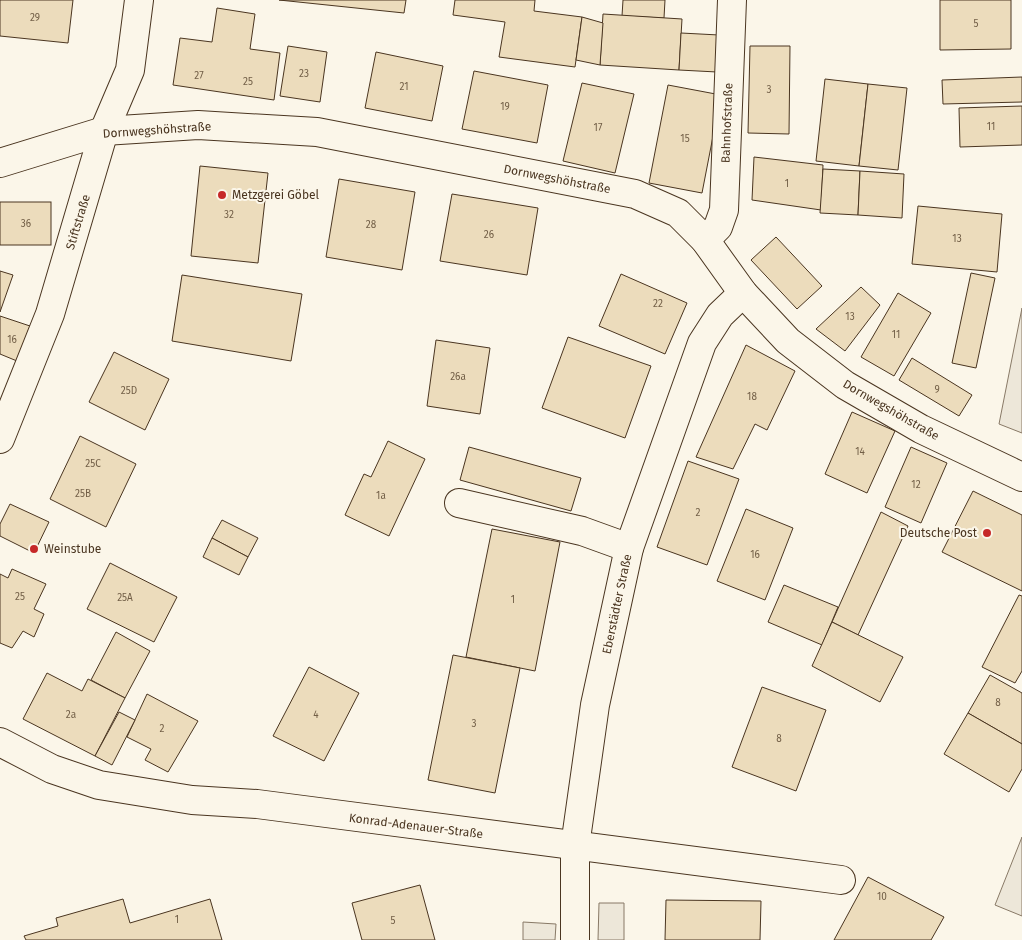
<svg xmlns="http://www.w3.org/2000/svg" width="1022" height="940" font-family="'Fira Sans',sans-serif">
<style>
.parking{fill:#ede7d9;stroke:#887966}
.building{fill:#ecdcbc;stroke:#4a3520}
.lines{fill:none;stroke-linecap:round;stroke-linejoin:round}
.minor-casing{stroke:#4a3520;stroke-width:30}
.minor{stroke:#fbf6e9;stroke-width:28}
.poi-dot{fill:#c62828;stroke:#fbf6e9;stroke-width:2}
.labels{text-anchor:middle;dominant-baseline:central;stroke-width:4;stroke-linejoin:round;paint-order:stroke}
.number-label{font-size:10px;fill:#725f47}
.street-label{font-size:12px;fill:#4a3520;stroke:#fbf6e9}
.poi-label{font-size:12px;fill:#4a3520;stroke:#fbf6e9;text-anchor:start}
</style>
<rect width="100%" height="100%" fill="#fbf6e9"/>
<g class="parking">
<path d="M 1022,308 L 1022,433 L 999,424 Z"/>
<path d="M 1022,837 L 1022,916 L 995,905 Z"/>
<path d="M 599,903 L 624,903 L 624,940 L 598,940 Z"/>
<path d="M 523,922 L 556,924 L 555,940 L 523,940 Z"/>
</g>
<g class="building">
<path d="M 0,0 L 73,0 L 68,43 L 0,36 Z"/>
<path d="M 279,0 L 406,0 L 404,13 Z"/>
<path d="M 455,0 L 535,0 L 534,11 L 582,17 L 575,67 L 499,57 L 505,22 L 453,15 Z"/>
<path d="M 623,0 L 665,0 L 664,18 L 622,16 Z"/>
<path d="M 940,0 L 1011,0 L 1011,49 L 940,50 Z"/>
<path d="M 217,8 L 255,14 L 250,49 L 280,53 L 274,100 L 173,85 L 180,38 L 212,42 Z"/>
<path d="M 603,14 L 682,19 L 679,70 L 600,65 Z"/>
<path d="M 582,17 L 603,23 L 600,65 L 576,60 Z"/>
<path d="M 681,33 L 719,35 L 717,72 L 679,70 Z"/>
<path d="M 288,46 L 327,52 L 320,102 L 280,96 Z"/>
<path d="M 750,46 L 790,46 L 789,134 L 748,133 Z"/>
<path d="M 376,52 L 443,66 L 432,121 L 365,108 Z"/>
<path d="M 474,71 L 548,85 L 537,143 L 462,129 Z"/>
<path d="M 1022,77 L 1022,102 L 943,104 L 942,80 Z"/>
<path d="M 825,79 L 868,84 L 859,166 L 816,161 Z"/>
<path d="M 582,83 L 634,94 L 615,173 L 563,161 Z"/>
<path d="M 868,84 L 907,88 L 898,170 L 859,166 Z"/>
<path d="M 668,85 L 721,95 L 702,193 L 649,183 Z"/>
<path d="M 1022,106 L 1022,145 L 960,147 L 959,108 Z"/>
<path d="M 754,157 L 823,165 L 821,210 L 752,200 Z"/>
<path d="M 200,166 L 268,173 L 258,263 L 191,256 Z"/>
<path d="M 823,169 L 860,171 L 858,215 L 820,213 Z"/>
<path d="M 860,171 L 904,174 L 902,218 L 858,215 Z"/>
<path d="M 339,179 L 415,192 L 402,270 L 326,257 Z"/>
<path d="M 452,194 L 538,208 L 527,275 L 440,261 Z"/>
<rect x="0" y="202" width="51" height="43"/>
<path d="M 918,206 L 1002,214 L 997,272 L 912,264 Z"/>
<path d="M 776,237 L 822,286 L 797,309 L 751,260 Z"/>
<path d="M 0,271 L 13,275 L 0,312 Z"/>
<path d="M 971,273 L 995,278 L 976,368 L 952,363 Z"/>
<path d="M 621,274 L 687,303 L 665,354 L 599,326 Z"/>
<path d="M 182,275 L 302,294 L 291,361 L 172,341 Z"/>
<path d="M 861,287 L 880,305 L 845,351 L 816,329 Z"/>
<path d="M 898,293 L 931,313 L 894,376 L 861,357 Z"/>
<path d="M 0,316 L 30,326 L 17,361 L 0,354 Z"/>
<path d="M 568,337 L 651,366 L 625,438 L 542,408 Z"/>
<path d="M 436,340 L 490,348 L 480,414 L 427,406 Z"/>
<path d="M 746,345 L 795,371 L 767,430 L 755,424 L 733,469 L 696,457 Z"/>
<path d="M 114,352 L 169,379 L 145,430 L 89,402 Z"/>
<path d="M 912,358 L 972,395 L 959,416 L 899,380 Z"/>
<path d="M 852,412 L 895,431 L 867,493 L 825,474 Z"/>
<path d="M 80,436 L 136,464 L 106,527 L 50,499 Z"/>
<path d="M 388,441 L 425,459 L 389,536 L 345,515 L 364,474 L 371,477 Z"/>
<path d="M 469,447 L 581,478 L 571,511 L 460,480 Z"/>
<path d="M 911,447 L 947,463 L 921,523 L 885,507 Z"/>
<path d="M 688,461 L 739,479 L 707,565 L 657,547 Z"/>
<path d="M 973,491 L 1022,515 L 1022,591 L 942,552 Z"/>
<path d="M 10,504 L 49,522 L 34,553 L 0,536 L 0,524 Z"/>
<path d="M 746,509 L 793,528 L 765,600 L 717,581 Z"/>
<path d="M 881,512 L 908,526 L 858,635 L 832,622 Z"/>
<path d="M 222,520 L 258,538 L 248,557 L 212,538 Z"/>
<path d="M 492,529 L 560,542 L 535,671 L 466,657 Z"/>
<path d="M 212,538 L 248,557 L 239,575 L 203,557 Z"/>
<path d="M 110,563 L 177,597 L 154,642 L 87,609 Z"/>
<path d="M 12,569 L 46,584 L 34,609 L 44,614 L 34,637 L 23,631 L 12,648 L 0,643 L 0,574 L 8,578 Z"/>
<path d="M 784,585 L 838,607 L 822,645 L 768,622 Z"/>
<path d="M 1019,595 L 1022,596 L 1022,671 L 1015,683 L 982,667 Z"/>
<path d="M 832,622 L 903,657 L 880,702 L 812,666 Z"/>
<path d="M 116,632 L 150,651 L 125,698 L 91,680 Z"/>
<path d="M 453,655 L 520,668 L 495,793 L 428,780 Z"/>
<path d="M 309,667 L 359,693 L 324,761 L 273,736 Z"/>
<path d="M 47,673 L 82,691 L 88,679 L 125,698 L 95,756 L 23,719 Z"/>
<path d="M 990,675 L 1022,693 L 1022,744 L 968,713 Z"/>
<path d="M 762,687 L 826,710 L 796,791 L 732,767 Z"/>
<path d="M 147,694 L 198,721 L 168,772 L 145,760 L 151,749 L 127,737 Z"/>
<path d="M 119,712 L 135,720 L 112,765 L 95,756 Z"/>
<path d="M 968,713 L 1022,744 L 1022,769 L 1009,792 L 944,754 Z"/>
<path d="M 868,877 L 944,917 L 931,940 L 834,940 Z"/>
<path d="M 420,885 L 435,940 L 362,940 L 352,903 Z"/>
<path d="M 123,899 L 130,923 L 210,899 L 222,940 L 26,940 L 24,936 L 58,926 L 56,918 Z"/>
<path d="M 666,900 L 761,901 L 760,940 L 665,940 Z"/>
</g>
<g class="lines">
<defs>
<g id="minor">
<path d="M 0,163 L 104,131 L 198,125 L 317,132 L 635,194 L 678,213 L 705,240 L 743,293 L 788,341 L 845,385 L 921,429 L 1022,477"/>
<path d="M 705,240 L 718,227 L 724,210 L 732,0"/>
<path d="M 0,439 L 50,314 L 104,131 L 130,70 L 139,0"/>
<path d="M 459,503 L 582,531 L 629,548"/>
<path d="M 0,742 L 52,769 L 99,785 L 192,800 L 257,804 L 841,880"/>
<path d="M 575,940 L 575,846 L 595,705 L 629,548 L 702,343 L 720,315 L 743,293"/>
</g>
</defs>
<use href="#minor" class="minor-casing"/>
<use href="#minor" class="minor"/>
</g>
<g class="poi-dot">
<circle cx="222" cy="195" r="5"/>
<circle cx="987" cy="533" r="5"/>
<circle cx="34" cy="549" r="5"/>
</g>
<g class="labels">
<g class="number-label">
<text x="35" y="18">29</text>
<text x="976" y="24">5</text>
<text x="304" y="74">23</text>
<text x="199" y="76">27</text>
<text x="248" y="82">25</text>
<text x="404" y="87">21</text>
<text x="769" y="90">3</text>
<text x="505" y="107">19</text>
<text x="991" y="127">11</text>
<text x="598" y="128">17</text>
<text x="685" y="139">15</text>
<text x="787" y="184">1</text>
<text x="229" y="215">32</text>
<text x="26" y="224">36</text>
<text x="371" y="225">28</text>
<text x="489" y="235">26</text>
<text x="957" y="239">13</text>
<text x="658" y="304">22</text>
<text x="850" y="317">13</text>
<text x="896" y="335">11</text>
<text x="12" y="340">16</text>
<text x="458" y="377">26a</text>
<text x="937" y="390">9</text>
<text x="129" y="391">25D</text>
<text x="752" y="397">18</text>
<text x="860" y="452">14</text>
<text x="93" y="464">25C</text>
<text x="916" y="485">12</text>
<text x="83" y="494">25B</text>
<text x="381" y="496">1a</text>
<text x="698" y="513">2</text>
<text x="755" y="555">16</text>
<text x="20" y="597">25</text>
<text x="125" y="598">25A</text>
<text x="513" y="600">1</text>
<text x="998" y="703">8</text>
<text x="71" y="715">2a</text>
<text x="316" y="715">4</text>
<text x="474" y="724">3</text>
<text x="162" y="729">2</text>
<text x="779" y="739">8</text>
<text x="882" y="897">10</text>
<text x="177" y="920">1</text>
<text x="393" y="921">5</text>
</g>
<g class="street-label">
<text transform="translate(727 123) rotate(-88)">Bahnhofstraße</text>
<text transform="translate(157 130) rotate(-4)">Dornwegshöhstraße</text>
<text transform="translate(557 179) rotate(11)">Dornwegshöhstraße</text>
<text transform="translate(78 222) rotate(-73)">Stiftstraße</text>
<text transform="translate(891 410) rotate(30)">Dornwegshöhstraße</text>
<text transform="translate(617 604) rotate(-78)">Eberstädter Straße</text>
<text transform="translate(416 826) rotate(7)">Konrad-Adenauer-Straße</text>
</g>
<g class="poi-label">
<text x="232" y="195">Metzgerei Göbel</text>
<text x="977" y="533" text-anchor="end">Deutsche Post</text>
<text x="44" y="549">Weinstube</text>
</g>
</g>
</svg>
